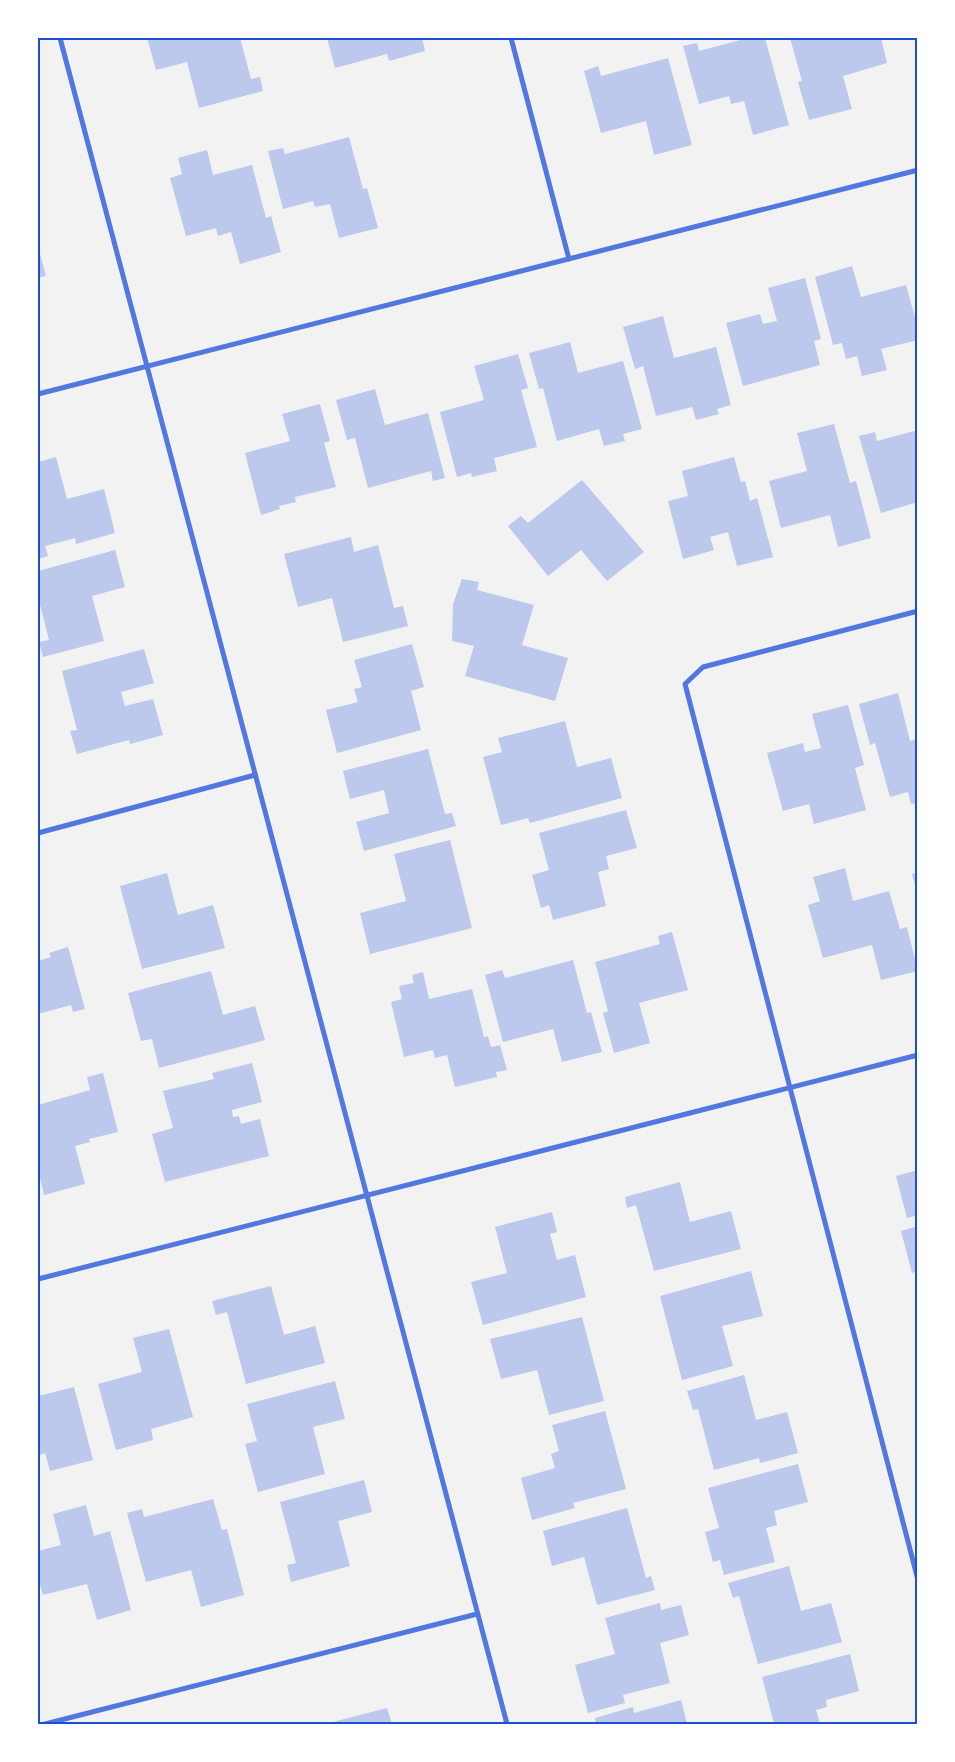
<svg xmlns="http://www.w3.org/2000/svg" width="955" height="1762" font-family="'Asap Condensed',sans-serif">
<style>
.building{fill:#bdc9ec}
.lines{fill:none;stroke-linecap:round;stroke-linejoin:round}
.minor{stroke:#5277de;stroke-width:5}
.neatline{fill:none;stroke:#1d4ed8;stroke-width:2}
</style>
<rect width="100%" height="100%" fill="#f2f2f2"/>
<g class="building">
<path d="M 147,38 L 240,38 L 251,79 L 260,77 L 263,91 L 199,108 L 187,62 L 156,70 Z"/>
<path d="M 327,38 L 422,38 L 425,51 L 389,61 L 387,54 L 335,68 Z"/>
<path d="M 748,38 L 765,38 L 789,125 L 753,135 L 744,101 L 731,104 L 729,96 L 699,104 L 683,46 L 697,43 L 699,51 Z"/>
<path d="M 790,38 L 881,38 L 887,63 L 843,76 L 852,109 L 809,120 L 798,82 L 802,81 Z"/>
<path d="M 668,58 L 692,145 L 654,155 L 646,121 L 601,133 L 584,71 L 598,66 L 601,76 Z"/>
<path d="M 349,137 L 363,189 L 367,188 L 378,228 L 339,238 L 330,204 L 315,207 L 313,201 L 283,209 L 268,151 L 283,148 L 285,154 Z"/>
<path d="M 207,150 L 213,175 L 252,165 L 266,218 L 271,216 L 281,252 L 240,264 L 231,232 L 218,236 L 216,228 L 186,236 L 170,178 L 182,174 L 178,158 Z"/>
<path d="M 38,247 L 46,276 L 38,278 Z"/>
<path d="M 852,266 L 861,297 L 906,285 L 918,328 L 918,340 L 881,349 L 887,370 L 862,376 L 857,356 L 846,359 L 842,343 L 833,345 L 815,277 Z"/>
<path d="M 805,278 L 821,339 L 814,341 L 820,365 L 743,386 L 726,323 L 760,314 L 763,324 L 777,321 L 768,288 Z"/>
<path d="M 663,316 L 674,358 L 716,347 L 731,405 L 717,409 L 719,414 L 696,420 L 692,407 L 656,416 L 643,366 L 635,369 L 623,327 Z"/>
<path d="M 570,342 L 578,373 L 623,361 L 642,429 L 623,434 L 625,441 L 604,446 L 599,429 L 557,441 L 543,388 L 539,389 L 529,353 Z"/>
<path d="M 518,354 L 528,388 L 521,390 L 537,447 L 494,458 L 497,471 L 472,477 L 471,473 L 457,477 L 440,412 L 484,400 L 474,366 Z"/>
<path d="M 375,389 L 385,425 L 428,413 L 445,478 L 433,481 L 431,471 L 368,488 L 355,438 L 347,440 L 336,400 Z"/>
<path d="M 320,404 L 330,441 L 324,443 L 336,487 L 295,497 L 296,502 L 279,506 L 280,509 L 261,515 L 245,453 L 290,441 L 282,414 Z"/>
<path d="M 834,424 L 850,483 L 856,481 L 871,538 L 838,547 L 830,515 L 781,528 L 769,481 L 807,471 L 797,433 Z"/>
<path d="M 918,430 L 918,502 L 881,513 L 859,436 L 875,432 L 877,441 Z"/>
<path d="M 56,457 L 67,499 L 104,489 L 115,533 L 76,544 L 75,538 L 45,546 L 48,556 L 38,559 L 38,462 Z"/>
<path d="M 734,457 L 741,482 L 745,481 L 750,501 L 757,498 L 773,557 L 737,566 L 728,532 L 710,537 L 714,550 L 683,559 L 668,501 L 688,496 L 682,471 Z"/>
<path d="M 582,480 L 644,552 L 607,581 L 581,550 L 548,576 L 508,526 L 521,516 L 528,523 Z"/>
<path d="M 351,537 L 354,552 L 378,545 L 394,608 L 403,606 L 408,626 L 343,642 L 332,598 L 298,607 L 284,554 Z"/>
<path d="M 115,550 L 125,587 L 92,596 L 104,641 L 43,657 L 39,642 L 49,640 L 38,597 L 38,571 Z"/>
<path d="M 462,579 L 479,582 L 477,590 L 534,605 L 522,645 L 568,658 L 555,701 L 465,676 L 474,646 L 452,641 L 453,604 Z"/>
<path d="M 412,644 L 424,687 L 411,691 L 421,730 L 337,753 L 326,710 L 358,702 L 354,689 L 362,687 L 354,660 Z"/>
<path d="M 144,649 L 154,683 L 121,692 L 125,706 L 153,699 L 163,735 L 130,744 L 129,740 L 77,754 L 70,731 L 77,730 L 62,671 Z"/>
<path d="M 898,693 L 910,741 L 918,739 L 918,803 L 911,804 L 908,792 L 890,797 L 875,743 L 870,745 L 859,704 Z"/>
<path d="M 848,705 L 864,765 L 855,768 L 866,810 L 814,824 L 809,804 L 783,811 L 767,753 L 803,743 L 805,752 L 821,748 L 812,714 Z"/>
<path d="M 565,721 L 577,767 L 611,758 L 622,798 L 530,823 L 528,818 L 501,825 L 483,757 L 502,752 L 498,738 Z"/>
<path d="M 428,749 L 445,814 L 452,813 L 456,826 L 364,851 L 356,822 L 389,813 L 384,790 L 350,799 L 343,771 Z"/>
<path d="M 626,810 L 637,848 L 606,856 L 609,869 L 598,872 L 606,906 L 553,920 L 549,905 L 541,908 L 532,875 L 549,870 L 539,833 Z"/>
<path d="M 450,840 L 472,928 L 370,954 L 360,913 L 406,901 L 394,854 Z"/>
<path d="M 845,868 L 853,901 L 889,891 L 900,929 L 907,927 L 918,971 L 881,980 L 872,945 L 823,958 L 808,905 L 820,901 L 813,877 Z"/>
<path d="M 918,872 L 918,892 L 917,892 L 912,874 Z"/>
<path d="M 167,873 L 178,915 L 213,905 L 225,948 L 142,969 L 120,886 Z"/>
<path d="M 672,932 L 688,990 L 639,1003 L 650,1043 L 614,1053 L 603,1013 L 608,1011 L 595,962 L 660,944 L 658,936 Z"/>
<path d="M 68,947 L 85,1009 L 73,1012 L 71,1005 L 38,1014 L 38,961 L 51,957 L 49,953 Z"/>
<path d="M 573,960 L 587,1013 L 591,1012 L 602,1052 L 562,1062 L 553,1029 L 503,1042 L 485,975 L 502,970 L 505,978 Z"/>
<path d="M 211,971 L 223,1015 L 255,1006 L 265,1040 L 159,1068 L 152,1039 L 141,1041 L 128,993 Z"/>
<path d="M 423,972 L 429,999 L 472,989 L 484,1037 L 488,1036 L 491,1047 L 500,1045 L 507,1070 L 496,1072 L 497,1077 L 455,1087 L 447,1055 L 435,1058 L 433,1050 L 404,1057 L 391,1002 L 402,999 L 399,986 L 414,983 L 412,975 Z"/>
<path d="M 252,1063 L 262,1102 L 232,1110 L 233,1117 L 239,1116 L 241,1124 L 260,1119 L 269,1156 L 165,1182 L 152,1134 L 173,1128 L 163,1091 L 214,1079 L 212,1073 Z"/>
<path d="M 103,1073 L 118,1132 L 89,1139 L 90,1142 L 75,1146 L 85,1184 L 44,1195 L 38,1169 L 38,1155 L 39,1154 L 38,1147 L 38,1105 L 90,1090 L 87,1077 Z"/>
<path d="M 918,1170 L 918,1215 L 907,1218 L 896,1176 Z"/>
<path d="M 680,1182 L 690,1222 L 731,1211 L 741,1249 L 654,1271 L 636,1205 L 627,1208 L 625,1197 Z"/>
<path d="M 552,1212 L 557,1232 L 550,1234 L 557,1260 L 575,1255 L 586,1297 L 483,1325 L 471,1282 L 507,1273 L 495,1227 Z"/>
<path d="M 918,1226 L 918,1271 L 912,1273 L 901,1231 Z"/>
<path d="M 751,1271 L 763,1316 L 722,1326 L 733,1366 L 682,1380 L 660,1296 Z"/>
<path d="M 271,1286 L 284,1335 L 315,1326 L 325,1363 L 246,1384 L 227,1312 L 216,1315 L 212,1301 Z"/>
<path d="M 582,1317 L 604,1401 L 549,1415 L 537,1370 L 501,1379 L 490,1339 Z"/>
<path d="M 169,1329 L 193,1417 L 151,1429 L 153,1440 L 116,1450 L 98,1384 L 142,1372 L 133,1338 Z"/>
<path d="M 744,1375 L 756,1420 L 787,1412 L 798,1453 L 760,1463 L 759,1458 L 714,1470 L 698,1409 L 693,1410 L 687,1391 Z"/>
<path d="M 335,1381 L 345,1419 L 313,1427 L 325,1474 L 258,1492 L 245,1444 L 257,1441 L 247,1404 Z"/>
<path d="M 74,1387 L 93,1460 L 50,1471 L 45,1453 L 38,1456 L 38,1396 Z"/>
<path d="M 605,1411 L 626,1489 L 573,1503 L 575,1508 L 532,1520 L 521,1478 L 555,1468 L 551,1454 L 559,1451 L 552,1425 Z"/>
<path d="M 798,1464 L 808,1502 L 774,1511 L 777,1525 L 766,1528 L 775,1562 L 724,1575 L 720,1560 L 713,1562 L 705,1532 L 719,1528 L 708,1488 Z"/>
<path d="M 364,1480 L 372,1512 L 338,1521 L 350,1566 L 291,1582 L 287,1565 L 296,1563 L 280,1502 Z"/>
<path d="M 213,1499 L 222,1530 L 227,1529 L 244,1595 L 201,1607 L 191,1570 L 146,1582 L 127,1513 L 142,1509 L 144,1517 Z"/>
<path d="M 86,1505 L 94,1536 L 110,1531 L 131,1610 L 97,1620 L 87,1584 L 43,1595 L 38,1577 L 38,1551 L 61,1545 L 53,1514 Z"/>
<path d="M 627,1508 L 646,1578 L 651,1576 L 655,1590 L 597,1605 L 584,1557 L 552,1566 L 543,1531 Z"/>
<path d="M 789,1566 L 801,1611 L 831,1603 L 842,1642 L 758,1664 L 739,1596 L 733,1598 L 728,1583 Z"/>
<path d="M 660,1603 L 661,1610 L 681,1605 L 689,1635 L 660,1643 L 670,1683 L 623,1695 L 625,1703 L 588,1713 L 575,1665 L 615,1654 L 605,1618 Z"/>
<path d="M 850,1654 L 859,1691 L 826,1700 L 827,1707 L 816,1710 L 820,1724 L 774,1724 L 762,1677 Z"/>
<path d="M 681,1700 L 687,1724 L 596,1724 L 595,1718 L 633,1707 L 634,1713 Z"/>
<path d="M 387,1708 L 392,1724 L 333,1724 L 333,1722 Z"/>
</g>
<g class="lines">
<g class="minor">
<path d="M 60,38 L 507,1724"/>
<path d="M 511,38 L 569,259"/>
<path d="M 38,394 L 918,170"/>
<path d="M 918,611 L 703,667 L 685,684 L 918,1580"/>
<path d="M 38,833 L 255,775"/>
<path d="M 38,1279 L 918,1055"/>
<path d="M 45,1724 L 477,1614"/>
</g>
</g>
<rect width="955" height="1762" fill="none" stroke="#ffffff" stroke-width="78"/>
<rect x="39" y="39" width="877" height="1684" class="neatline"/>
</svg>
